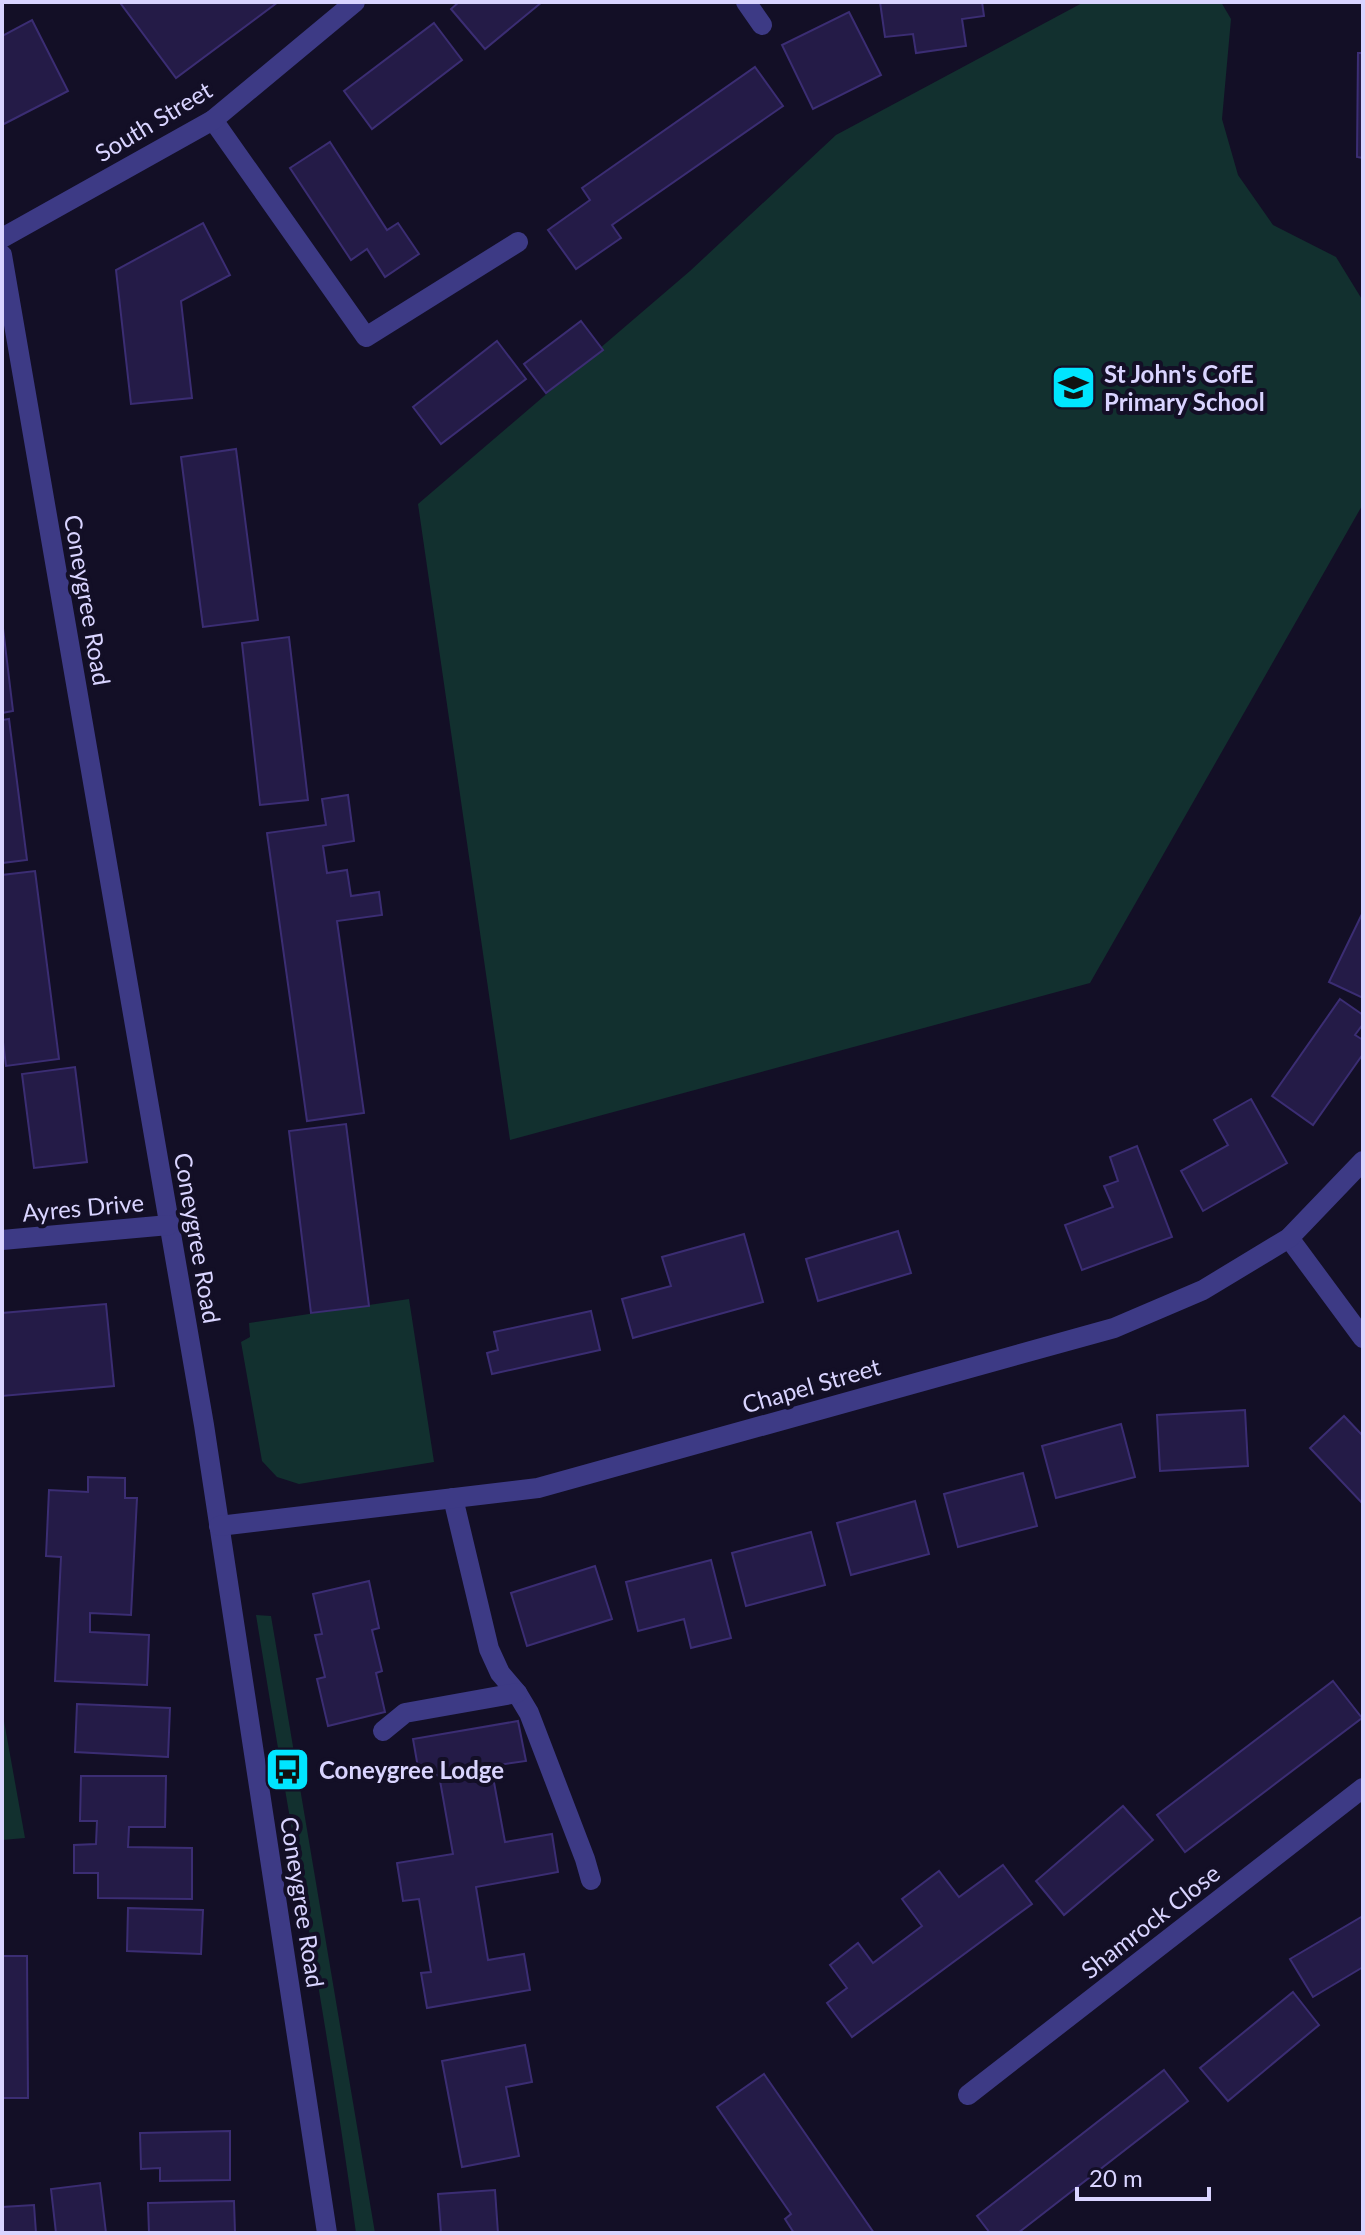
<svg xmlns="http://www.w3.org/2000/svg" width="1365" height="2235" font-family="Lato,sans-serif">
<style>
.green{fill:#12302f}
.building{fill:#241b47;stroke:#3b2d73;stroke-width:2}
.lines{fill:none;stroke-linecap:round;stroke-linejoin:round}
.minor{stroke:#3d3a85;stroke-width:20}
.labels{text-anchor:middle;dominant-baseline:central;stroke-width:8;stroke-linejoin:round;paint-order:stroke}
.street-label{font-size:24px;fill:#d9d4ff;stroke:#130f26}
.poi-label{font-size:24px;font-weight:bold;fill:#d9d4ff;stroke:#130f26;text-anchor:start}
</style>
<rect width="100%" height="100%" fill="#130f26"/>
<g class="green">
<path d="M 1084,2 L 1221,2 L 1231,19 L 1222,119 L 1238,175 L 1273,225 L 1336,257 L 1363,301 L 1363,504 L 1090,983 L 510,1140 L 418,504 L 690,271 L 836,135 Z"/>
<path d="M 409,1299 L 434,1462 L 299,1484 L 277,1477 L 262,1461 L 241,1342 L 250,1337 L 249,1323 Z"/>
<path d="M 256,1615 L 271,1616 L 375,2233 L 356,2233 C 328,2026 289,1821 256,1615 Z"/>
<path d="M 2,1710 L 25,1838 L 2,1840 Z"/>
</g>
<g class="building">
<path d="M 124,2 L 278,2 L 176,78 L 121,4 Z"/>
<path d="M 459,2 L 542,2 L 485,49 L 451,9 Z"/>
<path d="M 880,2 L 982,2 L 984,16 L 962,19 L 966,46 L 916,53 L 913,34 L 885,37 Z"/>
<path d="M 849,12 L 881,75 L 813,109 L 782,45 Z"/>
<path d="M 32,20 L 68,91 L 2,125 L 2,36 Z"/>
<path d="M 434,23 L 462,60 L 372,129 L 344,91 Z"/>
<path d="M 1358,53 L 1363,53 L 1363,158 L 1357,157 Z"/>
<path d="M 755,67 L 783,106 L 612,225 L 621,238 L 576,269 L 548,230 L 590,200 L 582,188 Z"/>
<path d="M 330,142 L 387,230 L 398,223 L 419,254 L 385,277 L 367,249 L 351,260 L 290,168 Z"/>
<path d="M 203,223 L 230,275 L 181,301 L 192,398 L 131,404 L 116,270 Z"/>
<path d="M 581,321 L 603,350 L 546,393 L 524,364 Z"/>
<path d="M 497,341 L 526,379 L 441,444 L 413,407 Z"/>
<path d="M 236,449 L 258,620 L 203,627 L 181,457 Z"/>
<path d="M 2,620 L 13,711 L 2,713 Z"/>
<path d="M 289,637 L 308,800 L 260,805 L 242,643 Z"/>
<path d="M 9,719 L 27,860 L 2,863 L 2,720 Z"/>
<path d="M 348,795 L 354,841 L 323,846 L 327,873 L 347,870 L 351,896 L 379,892 L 382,915 L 337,921 L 364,1113 L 307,1121 L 267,833 L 326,825 L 322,799 Z"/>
<path d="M 35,871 L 59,1059 L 6,1066 L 2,1034 L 2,875 Z"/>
<path d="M 1363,912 L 1363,998 L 1329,982 Z"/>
<path d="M 1340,999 L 1363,1015 L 1363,1024 L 1355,1035 L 1363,1040 L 1363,1054 L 1313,1125 L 1272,1096 Z"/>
<path d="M 75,1067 L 87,1162 L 34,1168 L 22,1074 Z"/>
<path d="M 1251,1099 L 1287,1163 L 1203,1211 L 1181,1171 L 1228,1145 L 1214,1120 Z"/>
<path d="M 346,1124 L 369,1306 L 311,1313 L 289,1131 Z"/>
<path d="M 1137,1146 L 1172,1237 L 1082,1270 L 1065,1225 L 1113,1207 L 1104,1186 L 1118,1181 L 1110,1157 Z"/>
<path d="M 898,1231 L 911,1273 L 818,1301 L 806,1259 Z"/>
<path d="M 744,1234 L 763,1302 L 633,1338 L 622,1299 L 671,1286 L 662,1257 Z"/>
<path d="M 106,1304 L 114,1386 L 2,1396 L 2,1313 Z"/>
<path d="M 591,1311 L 600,1350 L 492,1374 L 487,1353 L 498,1350 L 494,1332 Z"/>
<path d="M 1245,1410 L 1248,1466 L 1160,1471 L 1157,1415 Z"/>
<path d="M 1344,1416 L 1363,1436 L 1363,1504 L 1310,1448 Z"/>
<path d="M 1121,1424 L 1135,1477 L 1056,1498 L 1042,1446 Z"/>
<path d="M 1023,1473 L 1037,1526 L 958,1547 L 944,1494 Z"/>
<path d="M 88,1477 L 125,1478 L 125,1498 L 137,1498 L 131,1615 L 90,1613 L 90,1632 L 149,1635 L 147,1685 L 55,1681 L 61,1557 L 46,1556 L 49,1490 L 88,1492 Z"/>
<path d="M 915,1501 L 929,1554 L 851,1575 L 837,1523 Z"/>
<path d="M 811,1532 L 825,1585 L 746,1606 L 732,1553 Z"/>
<path d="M 711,1560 L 731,1638 L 691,1648 L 684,1619 L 638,1631 L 626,1582 Z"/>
<path d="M 595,1566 L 612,1619 L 527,1646 L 511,1593 Z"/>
<path d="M 369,1581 L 379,1628 L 372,1630 L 382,1671 L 376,1673 L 385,1712 L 328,1726 L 317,1679 L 325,1677 L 315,1635 L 322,1634 L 313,1594 Z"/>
<path d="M 1333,1681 L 1362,1718 L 1185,1852 L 1157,1815 Z"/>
<path d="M 77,1704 L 170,1708 L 168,1757 L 75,1752 Z"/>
<path d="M 518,1721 L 526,1761 L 491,1766 L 505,1842 L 552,1834 L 558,1872 L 476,1887 L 488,1960 L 524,1954 L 530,1990 L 427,2008 L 421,1973 L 431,1972 L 419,1899 L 403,1901 L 397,1863 L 453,1854 L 439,1775 L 420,1779 L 413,1739 Z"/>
<path d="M 81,1776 L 166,1776 L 165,1827 L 129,1827 L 128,1847 L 192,1848 L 192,1899 L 98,1898 L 98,1873 L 74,1873 L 74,1845 L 96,1844 L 97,1821 L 80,1821 Z"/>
<path d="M 1123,1806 L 1153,1840 L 1064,1915 L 1036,1881 Z"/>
<path d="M 1003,1865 L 1032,1904 L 852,2037 L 827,2003 L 847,1988 L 830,1965 L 858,1943 L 873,1963 L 922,1926 L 902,1899 L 939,1871 L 959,1897 Z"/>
<path d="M 128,1908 L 203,1910 L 201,1954 L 127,1951 Z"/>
<path d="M 1363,1916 L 1363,1967 L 1313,1997 L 1290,1959 Z"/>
<path d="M 2,1956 L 27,1956 L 28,2098 L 2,2098 Z"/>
<path d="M 1293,1992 L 1319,2025 L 1228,2101 L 1200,2068 Z"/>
<path d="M 525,2045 L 532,2082 L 506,2087 L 519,2156 L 462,2167 L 442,2061 Z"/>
<path d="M 1164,2070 L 1188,2101 L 1018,2233 L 990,2233 L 977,2216 Z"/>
<path d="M 764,2074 L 874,2233 L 794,2233 L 785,2219 L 791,2214 L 717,2107 Z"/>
<path d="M 230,2131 L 230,2180 L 160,2181 L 160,2168 L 141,2169 L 140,2133 Z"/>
<path d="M 100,2183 L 106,2233 L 56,2233 L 51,2189 Z"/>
<path d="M 495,2190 L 498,2233 L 441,2233 L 438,2194 Z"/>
<path d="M 234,2201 L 235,2233 L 149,2233 L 148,2203 Z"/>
<path d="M 34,2205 L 36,2233 L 2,2233 L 2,2207 Z"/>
</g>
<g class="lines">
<g class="minor">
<path d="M 746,2 L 762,25"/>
<path d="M 213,120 L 366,337 L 518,242"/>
<path d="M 2,238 L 213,120 L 355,2"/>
<path d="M 2,255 L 204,1425 L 327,2233"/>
<path d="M 1289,1238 L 1363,1338"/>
<path d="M 2,1240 L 169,1225"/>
<path d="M 453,1498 L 489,1649 L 500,1673 L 517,1693 L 529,1713 L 585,1859 L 591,1880"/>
<path d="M 219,1526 L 538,1488 L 1114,1328 L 1203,1290 L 1289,1238 L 1363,1161"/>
<path d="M 383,1731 L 405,1713 L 517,1693"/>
<path d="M 968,2095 L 1363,1788"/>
</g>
</g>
<defs>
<symbol id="school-square" viewBox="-11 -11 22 22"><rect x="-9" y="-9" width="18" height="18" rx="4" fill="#00e5ff" stroke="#130f26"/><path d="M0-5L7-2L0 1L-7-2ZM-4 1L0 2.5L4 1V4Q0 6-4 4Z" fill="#111"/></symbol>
<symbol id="bus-square" viewBox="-11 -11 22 22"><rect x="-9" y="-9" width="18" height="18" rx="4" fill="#00e5ff" stroke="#130f26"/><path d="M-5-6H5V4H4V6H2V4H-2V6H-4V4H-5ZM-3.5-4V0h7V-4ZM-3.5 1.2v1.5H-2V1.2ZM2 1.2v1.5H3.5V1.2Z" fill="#111"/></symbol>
</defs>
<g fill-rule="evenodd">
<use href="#school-square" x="1048" y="362" width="51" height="51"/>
<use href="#bus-square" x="262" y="1744" width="51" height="51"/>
</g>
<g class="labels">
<g class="street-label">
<text transform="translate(153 121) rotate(-31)">South Street</text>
<text transform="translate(88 600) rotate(80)">Coneygree Road</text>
<text transform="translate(83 1207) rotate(-5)">Ayres Drive</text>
<text transform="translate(198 1238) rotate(80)">Coneygree Road</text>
<text transform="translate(811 1385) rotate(-16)">Chapel Street</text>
<text transform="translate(303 1902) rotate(81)">Coneygree Road</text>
<text transform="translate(1150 1921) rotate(-38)">Shamrock Close</text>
</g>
<g class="poi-label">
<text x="1104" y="373">St John's CofE<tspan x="1104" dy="28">Primary School</tspan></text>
<text x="319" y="1769">Coneygree Lodge</text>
</g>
</g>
<rect width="1365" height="2235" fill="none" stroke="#d9d4ff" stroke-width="8"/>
<path d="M1077 2187v12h132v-12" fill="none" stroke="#d9d4ff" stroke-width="4"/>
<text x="1089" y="2187" font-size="24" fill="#d9d4ff" stroke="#130f26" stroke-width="6" paint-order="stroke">20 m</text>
</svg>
